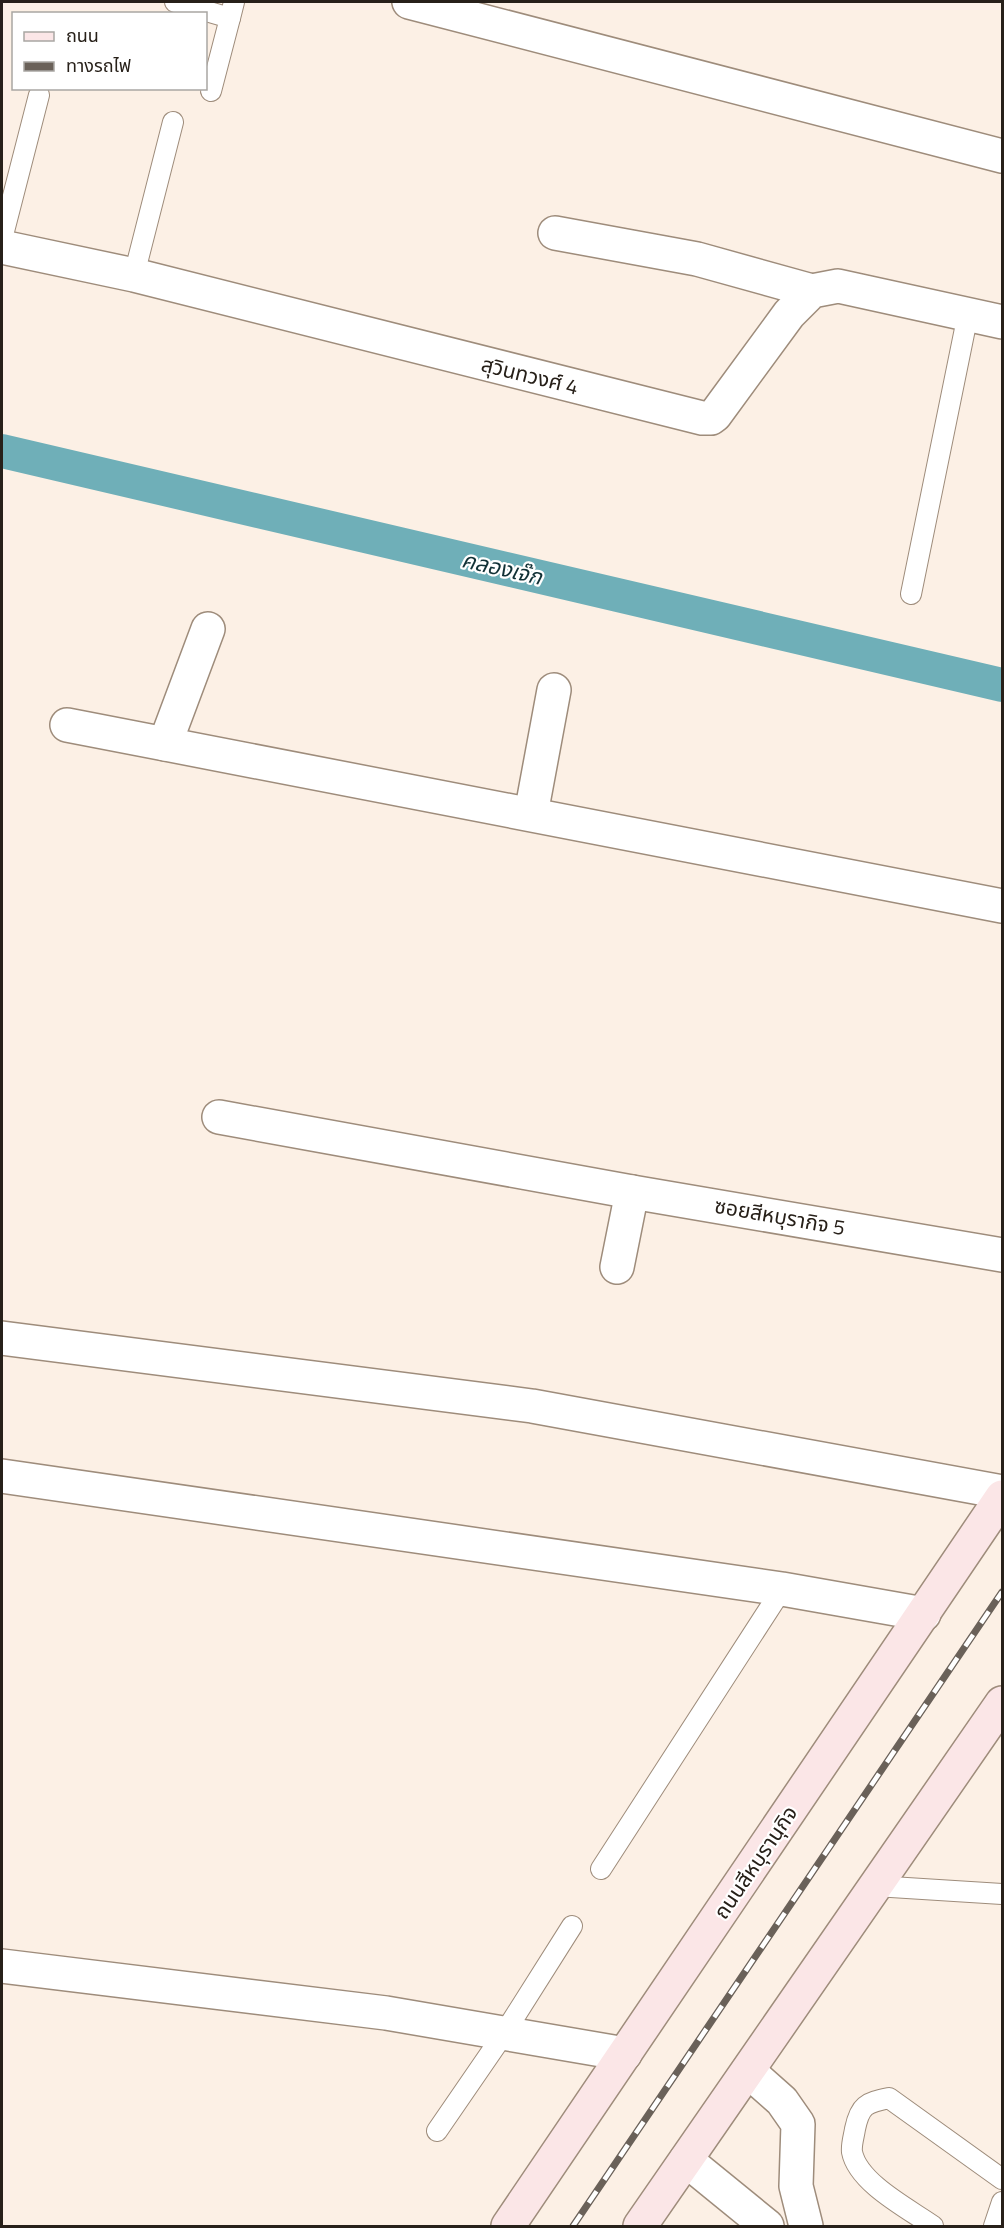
<svg xmlns="http://www.w3.org/2000/svg" width="1004" height="2228" font-family="'Titillium Web','Noto Sans Thai',sans-serif">
<style>
.lines{fill:none;stroke-linecap:round;stroke-linejoin:round}
.canal{stroke:#6fafb8;stroke-width:34}
.service-casing{stroke:#9e8c7b;stroke-width:22}
.minor-casing{stroke:#9e8c7b;stroke-width:36}
.secondary-casing{stroke:#9e8c7b;stroke-width:36}
.service{stroke:#fff;stroke-width:20}
.minor{stroke:#fff;stroke-width:33}
.secondary{stroke:#fbe6e7;stroke-width:33}
.rail-casing{stroke:#6a6159;stroke-width:7}
.rail{stroke:#fff;stroke-width:4.5;stroke-dasharray:14;stroke-linecap:butt}
.labels{text-anchor:middle;dominant-baseline:central;stroke-width:4.5;stroke-linejoin:round;paint-order:stroke}
.street-label{font-size:21px;fill:#272019;stroke:#fff}
.water-label{font-size:22px;font-style:italic;fill:#113136;stroke:#fff}
</style>
<rect width="100%" height="100%" fill="#fcf0e5"/>
<g class="lines">
<path class="canal" d="M 2,451 L 1002,685"/>
<defs>
<g id="service">
<path d="M 175,2 L 230,18 L 234,2"/>
<path d="M 211,91 L 230,18"/>
<path d="M 2,239 L 39,95"/>
<path d="M 134,275 L 173,122"/>
<path d="M 911,594 L 968,314"/>
<path d="M 601,1869 L 782,1589"/>
<path d="M 875,1886 L 1002,1894"/>
<path d="M 437,2131 L 505,2032 L 572,1926"/>
<path d="M 933,2226 C 909,2209 858,2183 852,2152 C 851,2145 854,2136 855,2129 C 860,2105 866,2103 889,2098 L 1002,2179"/>
<path d="M 994,2226 L 1002,2202"/>
</g>
<g id="minor">
<path d="M 409,2 L 1002,156"/>
<path d="M 555,233 L 697,259 L 812,291"/>
<path d="M 2,247 L 134,275 L 702,418 L 711,418 L 715,415 L 789,314 L 812,291 L 838,286 L 1002,322"/>
<path d="M 67,725 L 1002,906"/>
<path d="M 165,744 L 208,629"/>
<path d="M 531,814 L 554,690"/>
<path d="M 219,1117 L 632,1192"/>
<path d="M 617,1267 L 632,1192 L 1002,1255"/>
<path d="M 2,1338 L 532,1406 L 1002,1492"/>
<path d="M 2,1476 L 782,1589 L 924,1614"/>
<path d="M 2,1966 L 386,2013 L 625,2054"/>
<path d="M 748,2071 L 782,2101 L 798,2124 L 796,2186 L 806,2226"/>
<path d="M 686,2160 L 767,2226"/>
</g>
<g id="secondary">
<path d="M 508,2226 L 1002,1497"/>
<path d="M 640,2226 L 1002,1703"/>
</g>
</defs>
<use href="#service" class="service-casing"/>
<use href="#minor" class="minor-casing"/>
<use href="#secondary" class="secondary-casing"/>
<use href="#service" class="service"/>
<use href="#minor" class="minor"/>
<use href="#secondary" class="secondary"/>
<defs>
<path id="rail" d="M 573,2226 L 1002,1592"/>
</defs>
<use href="#rail" class="rail-casing"/>
<use href="#rail" class="rail"/>
</g>
<g class="labels">
<g class="street-label">
<text transform="translate(530 375) rotate(14)">สุวินทวงศ์ 4</text>
<text transform="translate(780 1216) rotate(10)">ซอยสีหบุรากิจ 5</text>
<text transform="translate(755 1862) rotate(-56)">ถนนสีหบุรานุกิจ</text>
</g>
<g class="water-label">
<text transform="translate(502 568) rotate(13)">คลองเจ๊ก</text>
</g>
</g>
<rect width="1004" height="2228" fill="none" stroke="#272019" stroke-width="6"/>
<rect x="12" y="12" width="195" height="78" fill="#ffffff" stroke="#a9a6a3" stroke-width="1.5"/>
<rect x="24" y="32" width="30" height="9" fill="#fbe6e7" stroke="#a9a6a3" stroke-width="1.5"/>
<text x="66" y="42" font-size="18" fill="#272019">ถนน</text>
<rect x="24" y="62" width="30" height="9" fill="#6a6159" stroke="#a9a6a3" stroke-width="1.5"/>
<text x="66" y="72" font-size="18" fill="#272019">ทางรถไฟ</text>
</svg>
